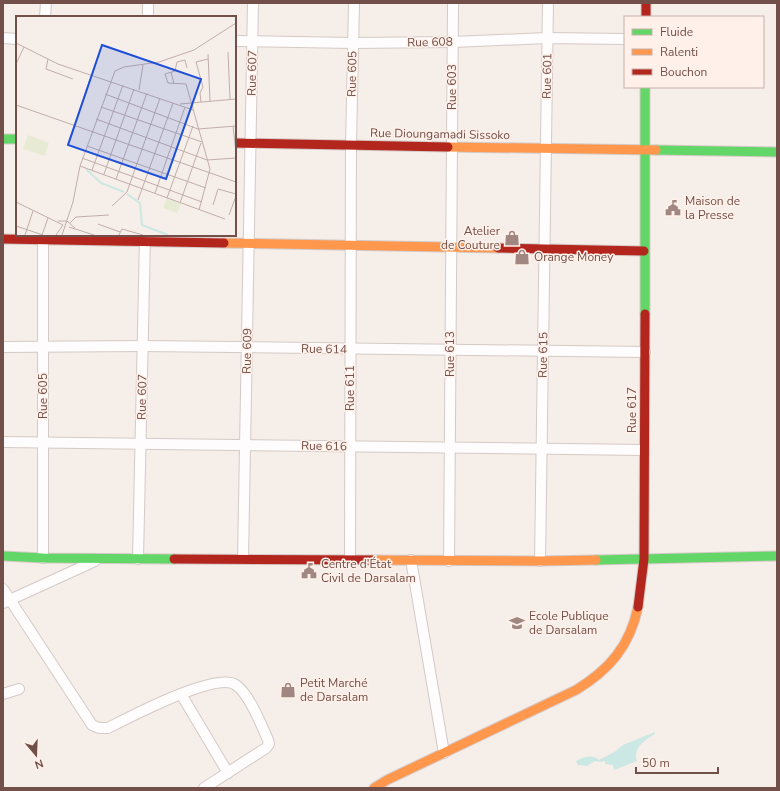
<svg xmlns="http://www.w3.org/2000/svg" width="780" height="791" font-family="'Nunito Sans',sans-serif">
<style>
.water{fill:#cbe8e4}
.lines{fill:none;stroke-linecap:round;stroke-linejoin:round}
.street-casing{stroke:#d4cac6;stroke-width:12}
.fast-casing{stroke:#d6cac7;stroke-width:11}
.slow-casing{stroke:#d6cac7;stroke-width:11}
.jam-casing{stroke:#d6cac7;stroke-width:11}
.street{stroke:#fefcfc;stroke-width:10}
.fast{stroke:#63d668;stroke-width:9}
.slow{stroke:#ff974d;stroke-width:9}
.jam{stroke:#b3261e;stroke-width:9}
.labels{text-anchor:middle;dominant-baseline:central;stroke-width:3;stroke-linejoin:round;paint-order:stroke}
.street-label{font-size:12px;fill:#734f49;stroke:#fff1e9}
.poi-label{font-size:12px;fill:#734f49;stroke:#fff1e9;text-anchor:start}
.inset-river{fill:none;stroke:#cbe8e4;stroke-width:2}
.inset-road{fill:none;stroke:#c2aea9;stroke-width:1}
.view{fill:#1d4ed8;fill-opacity:0.15;stroke:#1d4ed8;stroke-width:2}
.inset-edge{fill:none;stroke:#734f49;stroke-width:2}
</style>
<rect width="100%" height="100%" fill="#f6eee9"/>
<path class="water" d="M 655,732 L 655,734 C 645,740 632,748 637,761 L 614,770 L 613,765 L 605,764 L 605,761 L 600,762 L 595,761 L 587,766 L 578,765 L 576,761 C 584,757 592,754 599,760 L 616,751 L 623,745 Z"/>
<g class="lines">
<defs>
<g id="street">
<path d="M 45,17 L 46,3"/>
<path d="M 148,17 L 148,3"/>
<path d="M 3,38 L 17,39"/>
<path d="M 235,41 L 353,43 L 453,42 L 547,38 L 625,39"/>
<path d="M 43,235 L 43,558"/>
<path d="M 3,347 L 143,346 L 645,352"/>
<path d="M 3,442 L 644,450"/>
<path d="M 138,559 L 145,237"/>
<path d="M 243,559 L 253,3"/>
<path d="M 350,560 L 351,145 L 354,3"/>
<path d="M 411,560 L 444,753"/>
<path d="M 449,561 L 453,3"/>
<path d="M 540,561 L 548,3"/>
<path d="M 3,589 L 92,725 L 99,728 L 108,728 C 130,717 217,671 236,685 C 249,694 261,724 268,740 L 269,744 L 266,748 L 204,788"/>
<path d="M 3,603 L 95,561"/>
<path d="M 3,694 L 19,689"/>
<path d="M 181,694 L 228,773"/>
</g>
<g id="fast">
<path d="M 3,139 L 17,139"/>
<path d="M 656,150 L 777,152"/>
<path d="M 645,314 L 645,87"/>
<path d="M 3,556 L 43,558 L 174,559"/>
<path d="M 596,560 L 777,556"/>
</g>
<g id="slow">
<path d="M 448,147 L 656,150"/>
<path d="M 224,243 L 498,248"/>
<path d="M 372,560 L 540,561 L 596,560"/>
<path d="M 374,788 L 387,780 L 576,690 C 609,670 630,646 638,607"/>
</g>
<g id="jam">
<path d="M 646,3 L 646,17"/>
<path d="M 235,143 L 448,147"/>
<path d="M 3,239 L 224,243"/>
<path d="M 498,248 L 644,251"/>
<path d="M 174,559 L 372,560"/>
<path d="M 638,607 L 644,559 L 645,314"/>
</g>
</defs>
<use href="#street" class="street-casing"/>
<use href="#fast" class="fast-casing"/>
<use href="#slow" class="slow-casing"/>
<use href="#jam" class="jam-casing"/>
<use href="#street" class="street"/>
<use href="#fast" class="fast"/>
<use href="#slow" class="slow"/>
<use href="#jam" class="jam"/>
</g>
<defs>
<symbol id="civic-bare" viewBox="-9 -9 18 18"><path d="M-.6-6.5H3V-4.5H.6V-3L4-1V1h2V6H-6V1h2V-1L-.6-3ZM-1.2 2.5V6h2.4V2.5Z" fill="#a18781" stroke="#fff1e9" stroke-width="2.5" paint-order="stroke"/></symbol>
<symbol id="shop-bare" viewBox="-9 -9 18 18"><path d="M-5-2.5h2.3a2.7 3.5 0 0 1 5.4 0H5L5.5 6h-11ZM-1.5-2.5h3a1.5 2.3 0 0 0-3 0Z" fill="#a18781" stroke="#fff1e9" stroke-width="2.5" paint-order="stroke"/></symbol>
<symbol id="school-bare" viewBox="-9 -9 18 18"><path d="M0-5L7-2L0 1L-7-2ZM-4 1L0 2.5L4 1V4Q0 6-4 4Z" fill="#a18781" stroke="#fff1e9" stroke-width="2.5" paint-order="stroke"/></symbol>
</defs>
<g fill-rule="evenodd">
<use href="#civic-bare" x="662" y="197" width="22" height="22"/>
<use href="#shop-bare" x="501" y="227" width="22" height="22"/>
<use href="#shop-bare" x="511" y="246" width="22" height="22"/>
<use href="#civic-bare" x="298" y="560" width="22" height="22"/>
<use href="#school-bare" x="506" y="612" width="22" height="22"/>
<use href="#shop-bare" x="277" y="679" width="22" height="22"/>
</g>
<g class="labels">
<g class="street-label">
<text transform="translate(430 42) rotate(-1)">Rue 608</text>
<text transform="translate(252 73) rotate(-89)">Rue 607</text>
<text transform="translate(352 74) rotate(-89)">Rue 605</text>
<text transform="translate(547 76) rotate(-89)">Rue 601</text>
<text transform="translate(452 87) rotate(-90)">Rue 603</text>
<text transform="translate(440 134) rotate(1)">Rue Dioungamadi Sissoko</text>
<text transform="translate(324 349) rotate(1)">Rue 614</text>
<text transform="translate(247 351) rotate(-89)">Rue 609</text>
<text transform="translate(450 354) rotate(-90)">Rue 613</text>
<text transform="translate(543 355) rotate(-89)">Rue 615</text>
<text transform="translate(350 388) rotate(-90)">Rue 611</text>
<text transform="translate(43 396) rotate(-90)">Rue 605</text>
<text transform="translate(142 397) rotate(-89)">Rue 607</text>
<text transform="translate(632 410) rotate(-90)">Rue 617</text>
<text transform="translate(324 446) rotate(1)">Rue 616</text>
</g>
<g class="poi-label">
<text x="685" y="201">Maison de<tspan x="685" dy="14">la Presse</tspan></text>
<text x="500" y="231" text-anchor="end">Atelier<tspan x="500" dy="14">de Couture</tspan></text>
<text x="534" y="257">Orange Money</text>
<text x="321" y="564">Centre d'État<tspan x="321" dy="14">Civil de Darsalam</tspan></text>
<text x="529" y="616">Ecole Publique<tspan x="529" dy="14">de Darsalam</tspan></text>
<text x="300" y="683">Petit Marché<tspan x="300" dy="14">de Darsalam</tspan></text>
</g>
</g>
<g transform="translate(16 16)">
<rect width="220" height="220" fill="#f6eee9"/>
<path d="M 12,119 L 33,127 L 29,140 L 7,133 ZM 151,182 L 165,188 L 161,197 L 147,192 Z" fill="#e7ebd4"/>
<path class="inset-river" d="M 70,153 L 85,167 L 108,176M 111,178 L 124,187 L 126,209 L 152,219"/>
<path class="inset-road" d="M 0,27 L 42,48 L 177,94M 212,36 L 214,83M 192,38 L 194,85M 32,43 L 30,53 L 57,63M 0,48 L 8,31M 171,52 L 169,44 L 161,46 L 159,55 L 149,58 L 152,67 L 170,68 L 194,153 L 183,194M 155,56 L 158,68M 123,74 L 127,49M 89,78 L 182,113 L 220,110M 185,86 L 184,77 L 187,71 L 180,46 L 192,43M 164,88 L 220,83M 0,89 L 220,166M 85,91 L 186,126M 80,103 L 191,144 L 220,142M 217,110 L 220,137M 71,130 L 190,172M 66,142 L 186,186M 64,150 L 209,203M 76,154 L 107,69M 88,158 L 118,73M 100,163 L 131,77M 139,177 L 169,91M 151,182 L 177,110M 122,184 L 157,87M 0,186 L 47,209M 164,187 L 185,127M 197,189 L 202,173 L 220,178M 96,190 L 111,176 L 144,82M 213,199 L 220,180M 42,205 L 51,205 L 59,212M 54,207 L 60,201 L 93,199M 82,208 L 104,216M 0,210 L 27,219M 53,211 L 78,219M 9,219 L 17,195M 26,219 L 32,202M 40,219 L 47,209M 46,219 L 57,186 L 64,150 L 99,55 L 108,51 L 143,46 L 178,34 L 220,7M 103,219 L 106,213 L 127,219"/>
<path class="view" d="M 86,29 L 185,63 L 150,163 L 52,129 Z"/>
<rect width="220" height="220" class="inset-edge"/>
</g>
<rect width="780" height="791" fill="none" stroke="#734f49" stroke-width="8"/>
<rect x="624" y="16" width="140" height="72" fill="#fff1e9" stroke="#c7b0a9"/>
<rect x="632" y="29" width="20" height="6" fill="#63d668" stroke="#c7b0a9"/>
<text x="660" y="36" font-size="12" fill="#734f49">Fluide</text>
<rect x="632" y="49" width="20" height="6" fill="#ff974d" stroke="#c7b0a9"/>
<text x="660" y="56" font-size="12" fill="#734f49">Ralenti</text>
<rect x="632" y="69" width="20" height="6" fill="#b3261e" stroke="#c7b0a9"/>
<text x="660" y="76" font-size="12" fill="#734f49">Bouchon</text>
<g transform="translate(36 755) rotate(161)" stroke="#fff1e9" stroke-width="3" paint-order="stroke">
<path d="M0-3L7 15L0 10L-7 15Z" fill="#734f49"/>
<text y="-6" font-size="11" font-weight="bold" text-anchor="middle" fill="#734f49">N</text>
</g>
<path d="M636 767v6h82v-6" fill="none" stroke="#734f49" stroke-width="2"/>
<text x="642" y="767" font-size="12" fill="#734f49" stroke="#fff1e9" stroke-width="3" paint-order="stroke">50 m</text>
</svg>
